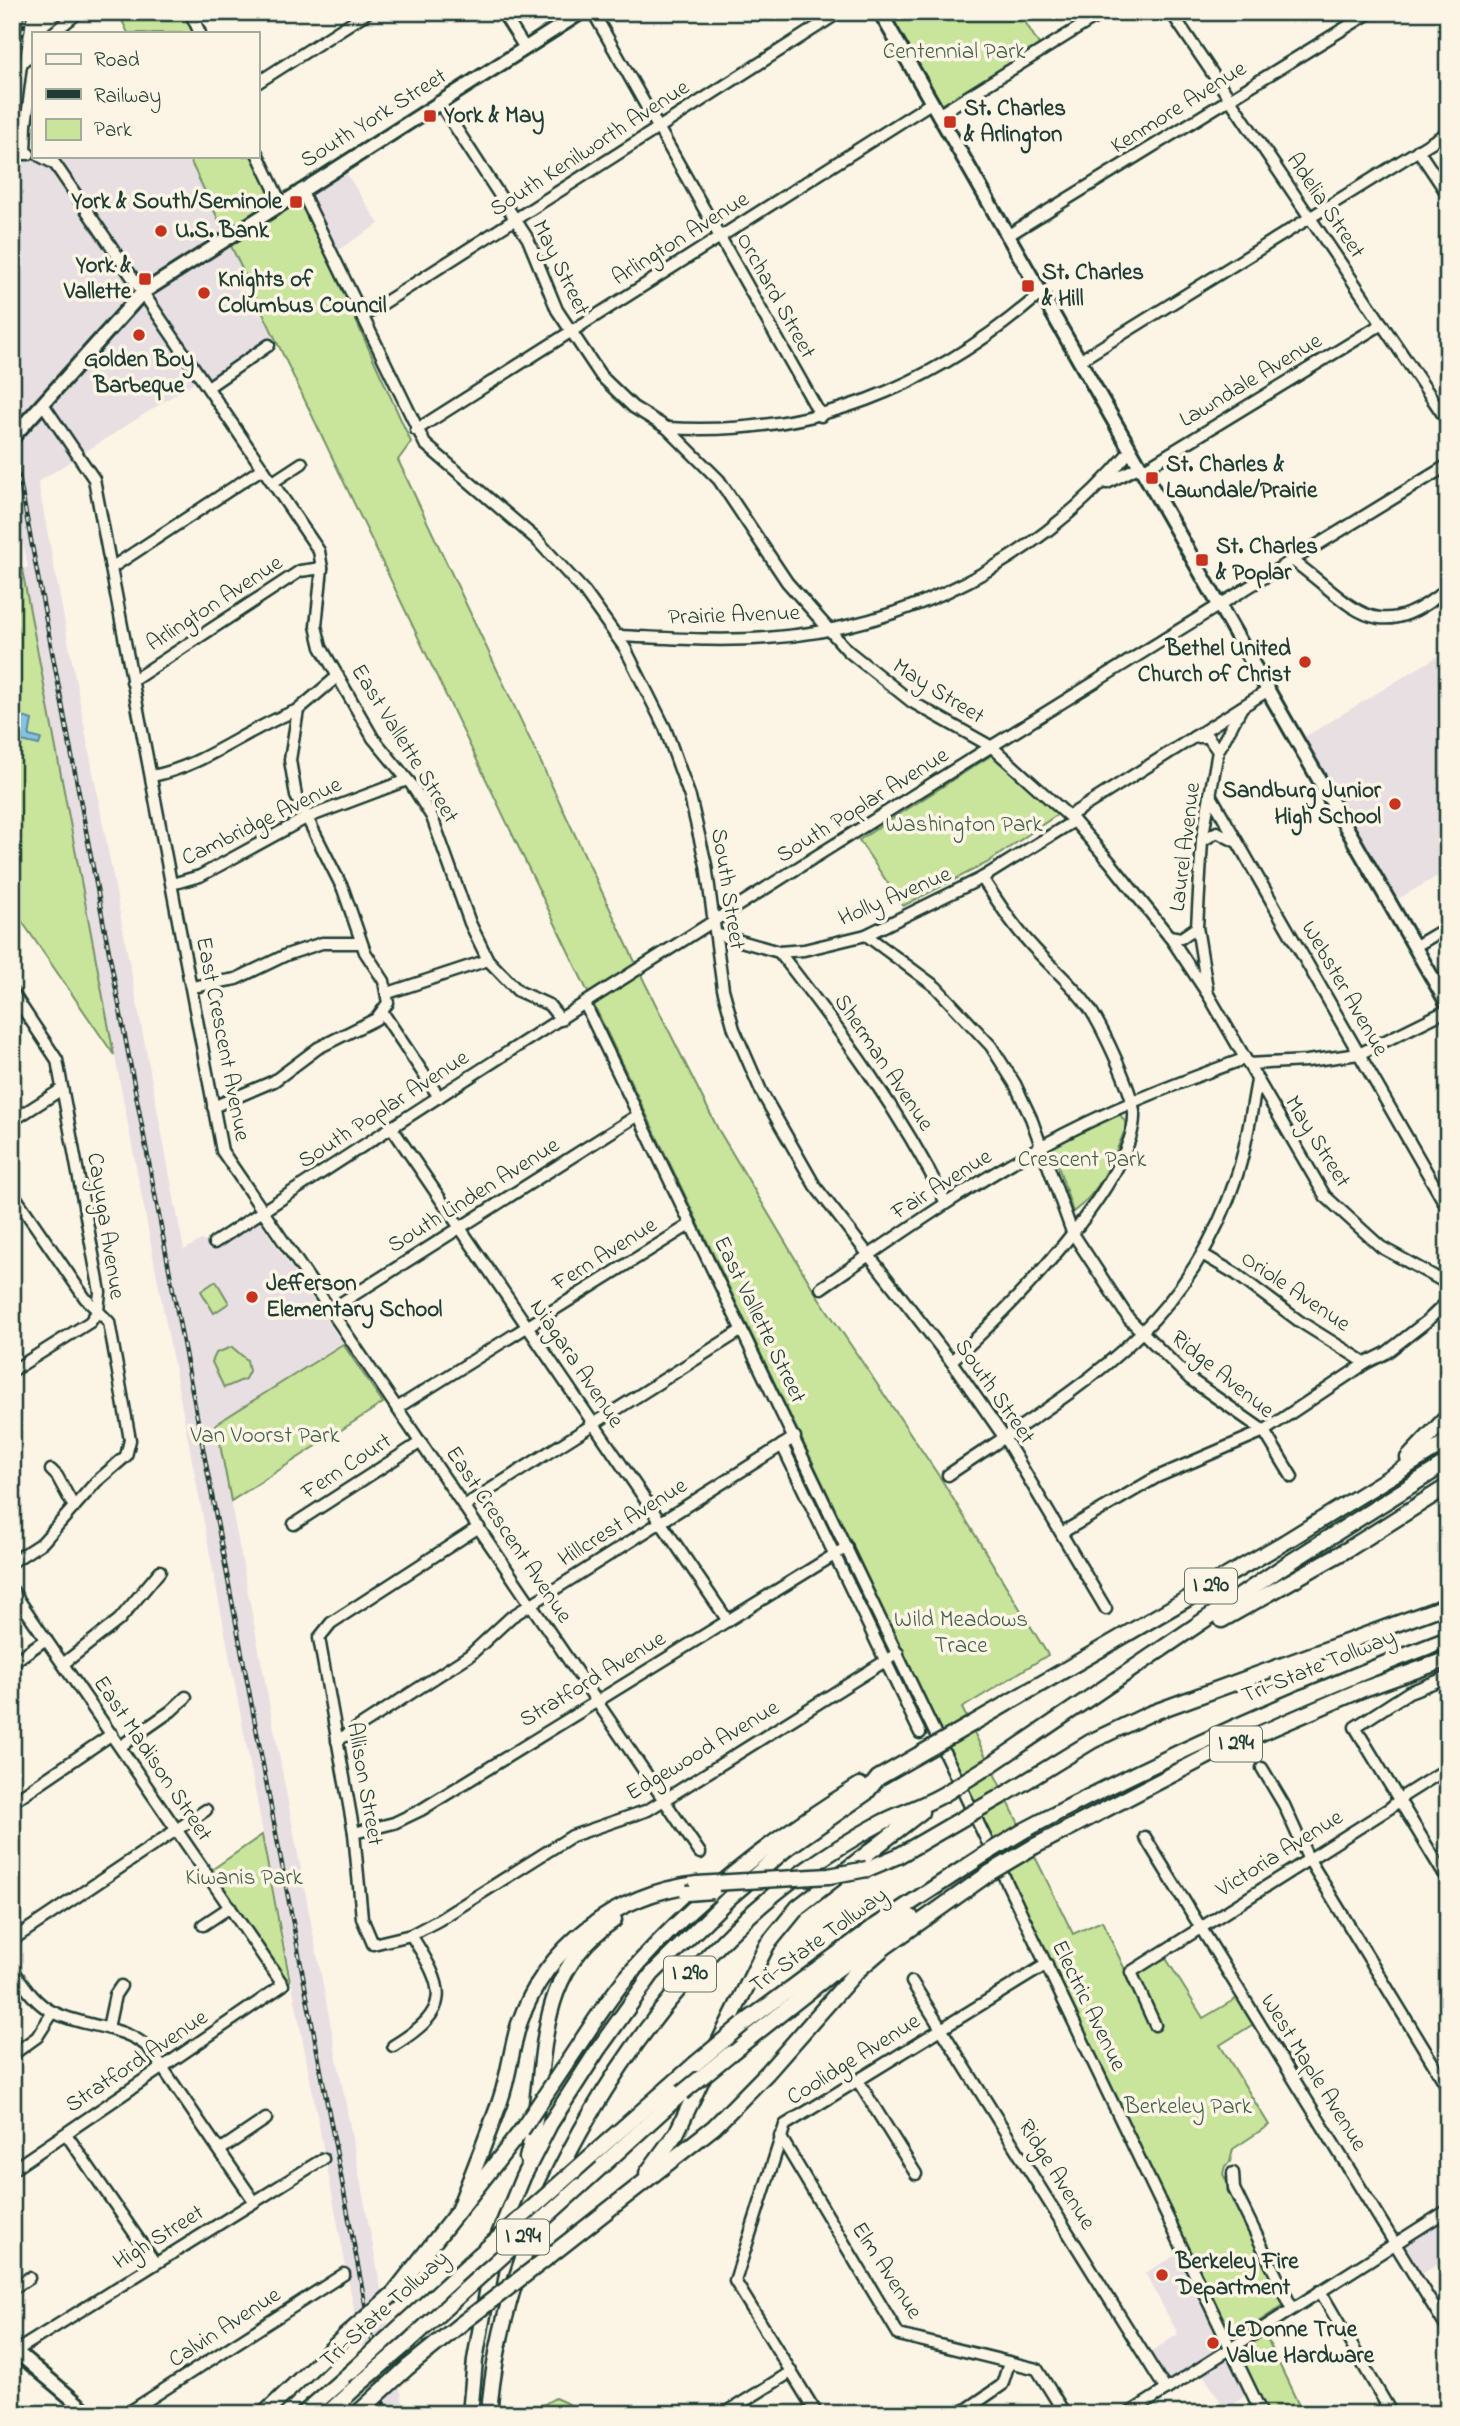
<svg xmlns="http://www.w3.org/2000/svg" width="1460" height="2426" font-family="'Indie Flower',sans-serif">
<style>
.built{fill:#e8dfe3}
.green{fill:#c9e59c;stroke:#749168;stroke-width:2}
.water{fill:#84c3e4;stroke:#5c8d9e;stroke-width:2}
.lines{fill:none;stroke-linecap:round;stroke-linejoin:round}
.minor-casing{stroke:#1f3d34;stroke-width:15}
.major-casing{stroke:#1f3d34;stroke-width:18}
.highway-casing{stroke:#1f3d34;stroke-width:19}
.minor{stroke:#fcf5e5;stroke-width:10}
.major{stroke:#fcf5e5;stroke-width:12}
.highway{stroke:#fcf5e5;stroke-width:14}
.rail-casing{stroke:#1f3d34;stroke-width:4.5}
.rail{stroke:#fcf5e5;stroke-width:2;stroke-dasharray:5;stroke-linecap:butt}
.highway-bridge-casing{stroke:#1f3d34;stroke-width:19;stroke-linecap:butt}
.highway-bridge{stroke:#fcf5e5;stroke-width:14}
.poi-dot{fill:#c8321e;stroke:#fcf5e5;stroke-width:2.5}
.labels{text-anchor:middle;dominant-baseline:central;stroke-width:7;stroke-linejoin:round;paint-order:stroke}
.shield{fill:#fcf5e5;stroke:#617469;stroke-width:2}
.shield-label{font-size:21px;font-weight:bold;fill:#1f3d34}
.park-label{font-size:23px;fill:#415f49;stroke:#fcf5e5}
.street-label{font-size:23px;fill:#1f3d34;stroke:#fcf5e5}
.poi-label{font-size:23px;font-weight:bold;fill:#1f3d34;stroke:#fcf5e5;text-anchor:start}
</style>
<rect width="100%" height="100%" fill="#fcf5e5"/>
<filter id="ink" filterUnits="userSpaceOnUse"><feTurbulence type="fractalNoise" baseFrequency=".0143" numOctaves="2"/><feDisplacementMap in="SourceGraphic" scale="14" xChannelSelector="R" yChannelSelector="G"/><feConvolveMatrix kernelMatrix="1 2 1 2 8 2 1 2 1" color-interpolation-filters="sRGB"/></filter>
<g filter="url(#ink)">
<g class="built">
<path d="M 70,156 L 188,156 L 278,343 L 212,390 L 56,165 Z"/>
<path d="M 12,160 L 48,163 L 133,288 L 14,426 Z"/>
<path d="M 343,168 L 379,224 L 327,257 L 300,197 Z"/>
<path d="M 141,299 L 198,380 L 38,482 L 184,1250 L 201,1240 L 216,1246 L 258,1219 L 343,1344 L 216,1425 L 405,2414 L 374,2414 L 22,569 L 28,567 L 12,490 L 12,450 Z"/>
<path d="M 1448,650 L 1448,870 L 1398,899 L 1303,738 Z"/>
<path d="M 1448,2212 L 1448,2257 L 1414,2278 L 1395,2246 Z"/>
<path d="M 1182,2252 L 1250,2393 L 1225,2409 L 1199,2368 L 1166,2388 L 1146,2355 L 1178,2334 L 1145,2273 Z"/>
</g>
<g class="green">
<path d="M 118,12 L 188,12 L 198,33 L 128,33 Z"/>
<path d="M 885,12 L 1019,12 L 1040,46 L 940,108 Z"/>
<path d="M 188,156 L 255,156 L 280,209 L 300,197 L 411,442 L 398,460 L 645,983 L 718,1129 L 815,1292 L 943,1482 L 1048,1655 L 962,1708 L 1073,1934 L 1102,1921 L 1128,1976 L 1164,1955 L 1203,2018 L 1239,1997 L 1255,2023 L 1220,2045 L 1269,2125 L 1233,2149 L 1230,2162 L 1225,2166 L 1223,2174 L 1285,2304 L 1237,2336 L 1230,2336 L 1211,2295 Z"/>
<path d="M 22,569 L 114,1055 L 12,907 L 12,571 Z"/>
<path d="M 992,755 L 1058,814 L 987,863 L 903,906 L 859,840 Z"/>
<path d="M 1119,1113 L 1127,1125 C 1114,1157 1101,1192 1073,1212 L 1052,1147 Z"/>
<path d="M 216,1281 L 229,1303 L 214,1313 L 201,1291 Z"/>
<path d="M 343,1344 L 383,1403 L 231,1501 L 216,1424 Z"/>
<path d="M 232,1347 L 247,1360 L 249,1371 L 245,1379 L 224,1388 L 212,1362 L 216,1353 Z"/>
<path d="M 262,1835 L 290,1981 L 286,1984 L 210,1871 Z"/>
<path d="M 1265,2334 L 1303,2414 L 1267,2414 L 1239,2354 Z"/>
<path d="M 555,2398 L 573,2406 L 574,2413 L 535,2414 L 534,2410 Z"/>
</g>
<path class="water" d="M 12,706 L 23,717 L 32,720 L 29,736 L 41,739 L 39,745 L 13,739 Z"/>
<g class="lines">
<defs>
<g id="minor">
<path d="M 190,12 L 200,33"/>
<path d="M 502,12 L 525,48"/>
<path d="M 593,12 L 821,416"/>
<path d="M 1171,12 L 1448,422"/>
<path d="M 53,33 L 79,12"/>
<path d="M 257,83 L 368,12"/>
<path d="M 439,102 L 528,239 L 557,310 L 601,376 L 633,407 L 667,428 L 719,480 L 787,582 L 848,651 L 912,702 L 992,747 L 1074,821 L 1110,862 L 1172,940 L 1209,996 L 1325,1196 L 1381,1247 L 1448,1284"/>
<path d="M 938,115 L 1104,12"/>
<path d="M 1418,150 L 1448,195"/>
<path d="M 12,152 L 29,154"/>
<path d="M 257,153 L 281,203"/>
<path d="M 25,154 L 26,125 L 33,69"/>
<path d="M 40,156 L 55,164 L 319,551 L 322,568 L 316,626 L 321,647 L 373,738 L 411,784 L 432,817 L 470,923 L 488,960 L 518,991 L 549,1005 L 561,1020"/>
<path d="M 301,190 L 425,444 L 536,539 L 584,591 L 625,648 L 665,728 L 690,797 L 706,865 L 723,989 L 734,1029 L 762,1093 L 815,1186 L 951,1361 L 1004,1437 L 1106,1609"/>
<path d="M 1007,236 L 1371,12"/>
<path d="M 362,317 L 840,12"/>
<path d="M 1079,361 L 1448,132"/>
<path d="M 208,387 L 269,345"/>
<path d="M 43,404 L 94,479 L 222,1151 L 700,1853"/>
<path d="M 667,428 C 811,437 932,388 1040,294"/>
<path d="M 416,430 L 931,103"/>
<path d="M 1141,471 L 1382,324"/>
<path d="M 273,482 L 302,463"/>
<path d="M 1107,483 L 1138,467"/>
<path d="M 1292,560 C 1354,605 1374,650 1448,588"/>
<path d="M 111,568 L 263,468"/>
<path d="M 618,636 C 668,638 718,642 767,638 C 909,628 1040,559 1130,451"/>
<path d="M 132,681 L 300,571 L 322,568"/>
<path d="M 1194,737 L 1208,737 L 1218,751"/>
<path d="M 152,776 C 205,766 247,728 298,710"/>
<path d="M 1210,794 L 1448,1209"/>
<path d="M 1069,816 L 1267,691"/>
<path d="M 1202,841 L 1217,832 L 1235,841"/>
<path d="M 172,884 L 200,876 L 306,818 L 407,780"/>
<path d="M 716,934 L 779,952 L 804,950 L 866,935 L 982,878 L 1074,821"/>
<path d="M 866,935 L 936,987 L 991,1046 L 1015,1084 L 1031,1118 L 1072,1232 L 1129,1319 L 1190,1379 L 1264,1431 L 1292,1477"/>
<path d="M 1169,936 L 1181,938 L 1197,927"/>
<path d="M 1414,947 L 1448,927"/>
<path d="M 779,952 C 843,1034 899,1109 946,1203"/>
<path d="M 192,987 L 236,979 L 286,955 L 322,943 L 361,943"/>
<path d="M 1207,988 L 1197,927 L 1202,840 L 1218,751 L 1242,707"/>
<path d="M 12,992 L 57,1060 L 100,1292 L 98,1311 L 109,1322 L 130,1440 L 126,1456 L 96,1482 L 43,1542 L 12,1562"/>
<path d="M 388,993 L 488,960"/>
<path d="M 585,1004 L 1262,2414"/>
<path d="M 383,1013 L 439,1097"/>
<path d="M 1248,1064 L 1307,1061 L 1359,1054 L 1448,1010"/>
<path d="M 213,1107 L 274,1081 L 318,1048 L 376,1019 L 388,1003 L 384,981 L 365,952 L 343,889 L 296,796 L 290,760 L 298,710 L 338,676"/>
<path d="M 12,1121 L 62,1089"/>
<path d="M 392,1128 L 728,1621"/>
<path d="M 12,1192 L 85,1298 L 98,1311 L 90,1322 L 12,1371"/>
<path d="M 214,1243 C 621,976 1033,718 1448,465"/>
<path d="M 1202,1254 L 1236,1274 L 1299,1321 L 1366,1363"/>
<path d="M 821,1288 C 893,1239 963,1189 1040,1147 C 1105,1111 1174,1084 1244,1059"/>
<path d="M 330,1310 L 638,1115"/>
<path d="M 951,1361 C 1000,1320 1138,1178 1134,1112 C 1132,1090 1103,1029 1090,1009 C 1074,985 1052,968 1033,947 C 1013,926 998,902 982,878"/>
<path d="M 397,1408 L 691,1224"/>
<path d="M 782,1445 L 920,1733"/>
<path d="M 51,1470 L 57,1476 L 74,1507"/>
<path d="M 948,1475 C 1075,1389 1186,1332 1237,1175 C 1247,1145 1251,1112 1257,1081"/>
<path d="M 464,1506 L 742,1330"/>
<path d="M 294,1524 L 421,1442"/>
<path d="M 479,1527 L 331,1623 L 319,1638 L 354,1833 L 362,1918 L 373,1944 L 411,1935 L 439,1920 L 572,1836 L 648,1810 L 898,1653"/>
<path d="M 1063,1532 L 1157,1477 L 1264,1431 L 1366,1363 L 1386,1353 L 1427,1321 L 1448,1301"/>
<path d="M 12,1590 L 283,1985 L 12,2170"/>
<path d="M 12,1663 L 46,1639"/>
<path d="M 63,1664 L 119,1620 L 160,1571"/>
<path d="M 1448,1677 L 1409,1692 L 1355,1727 L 1448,1881"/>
<path d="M 337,1741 L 470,1655 L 511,1617 L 795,1437"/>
<path d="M 121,1746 L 171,1711 L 186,1697"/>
<path d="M 1262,1768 L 1284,1805 L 1308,1858 L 1448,2088"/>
<path d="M 12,1802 L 112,1734"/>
<path d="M 354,1833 L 394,1823 L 421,1810 L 847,1547"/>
<path d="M 1145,1837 L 1448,2330"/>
<path d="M 203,1925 L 230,1907"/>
<path d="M 12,1940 L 206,1810"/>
<path d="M 12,1968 C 23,1984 35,2004 53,2012 C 84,2028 122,2024 149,2048 L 254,2201"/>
<path d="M 912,1982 L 1166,2390"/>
<path d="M 1155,2025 L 1131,1972 L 1390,1808 L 1405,1795 L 1448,1768"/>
<path d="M 108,2028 L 115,1995 L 121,1986"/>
<path d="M 393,2046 C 453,2009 446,1990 411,1935"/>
<path d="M 12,2055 L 37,2037 L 53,2012"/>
<path d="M 858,2081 L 916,2174"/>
<path d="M 66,2134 L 155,2263"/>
<path d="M 780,2136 L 899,2335 L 1037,2369 L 1065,2414"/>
<path d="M 220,2150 L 266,2119"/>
<path d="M 1233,2173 L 1234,2189 L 1292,2308"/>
<path d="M 12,2289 L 29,2278"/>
<path d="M 1320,2291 L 1392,2414"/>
<path d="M 16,2351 L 323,2159"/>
<path d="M 126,2414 L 344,2274"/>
<path d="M 724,2414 L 791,2372"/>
<path d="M 817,2414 L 735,2281 L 785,2125 L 1047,1964"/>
<path d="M 960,2414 L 1002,2385 L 1009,2363"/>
<path d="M 1128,2414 L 1448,2210"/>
</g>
<g id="major">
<path d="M 880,12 L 1448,1005"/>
<path d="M 12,438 L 142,293 L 582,12"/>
<path d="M 12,2348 L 90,2414"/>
</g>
<g id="highway">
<path d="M 1408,1458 L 1448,1416"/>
<path d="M 1222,1620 L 1350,1548 L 1448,1486"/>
<path d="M 970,1725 L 1285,1542 L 1448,1441"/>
<path d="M 992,1764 L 1284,1566 L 1448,1462"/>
<path d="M 1007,1793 L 1092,1741 L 1149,1714 L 1448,1605"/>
<path d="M 1025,1830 C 1161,1757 1303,1694 1448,1639"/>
<path d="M 1033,1847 L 1210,1755 L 1361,1690 L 1448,1659"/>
<path d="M 867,1869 L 898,1856 L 965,1817"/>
<path d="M 743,2024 L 874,1927 L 984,1855"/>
<path d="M 716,2048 L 767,1945 L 798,1907 L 921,1812"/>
<path d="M 731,2053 L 836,1970 L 911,1917"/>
<path d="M 562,2070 C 583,2040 602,2007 626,1978 C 692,1900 773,1838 860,1785"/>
<path d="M 591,2156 L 695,2064"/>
<path d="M 527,2158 C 551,2073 526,1979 614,1920"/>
<path d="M 647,2173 L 677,2132 L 705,2073"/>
<path d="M 580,2186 L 682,2093"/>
<path d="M 458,2211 C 472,2174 487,2138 500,2101 C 509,2076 511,2049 519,2024 C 546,1946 616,1894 697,1884"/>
<path d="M 547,2258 L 714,2127 L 767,2073 L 856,1972 L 885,1947 L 991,1872"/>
<path d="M 393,2294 L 521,2131"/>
<path d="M 400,2327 L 479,2255"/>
<path d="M 404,2346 L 466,2289"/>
<path d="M 408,2367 L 461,2324"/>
<path d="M 264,2414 L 344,2337"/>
<path d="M 303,2414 L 351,2372"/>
<path d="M 327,2414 L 354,2389"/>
<path d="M 470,2414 L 475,2360 L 496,2242 L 523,2177 L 550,2124 L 597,2051 L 652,1974 L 729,1898 L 787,1848 L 866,1793 L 878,1778 L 932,1747"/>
<path d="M 489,2414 C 503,2217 643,1989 800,1874 C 826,1855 853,1838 881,1823 C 904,1811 931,1804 952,1789"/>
</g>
</defs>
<use href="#minor" class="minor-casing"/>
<use href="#major" class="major-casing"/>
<use href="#highway" class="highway-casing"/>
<use href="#minor" class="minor"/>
<use href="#major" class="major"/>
<use href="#highway" class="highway"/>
<defs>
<g id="rail">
<path d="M 12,102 L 26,12"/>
<path d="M 12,440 L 386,2414"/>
</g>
</defs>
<use href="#rail" class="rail-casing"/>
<use href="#rail" class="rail"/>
<defs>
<g id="highway-bridge">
<path d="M 932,1747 L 970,1725"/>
<path d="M 952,1789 L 992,1764"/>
<path d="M 965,1817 L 1007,1793"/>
<path d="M 984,1855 L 1025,1830"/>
<path d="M 991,1872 L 1033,1847"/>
<path d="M 697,1884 L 829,1876 L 867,1869"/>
<path d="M 687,1893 L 712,1891"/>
<path d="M 695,2064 L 743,2024"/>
<path d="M 682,2093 L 731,2053"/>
<path d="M 521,2131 L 562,2070"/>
<path d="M 479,2255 L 591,2156"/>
<path d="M 466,2289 L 580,2186"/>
<path d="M 461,2324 L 547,2258"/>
<path d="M 344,2337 L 393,2294"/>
<path d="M 351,2372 L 400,2327"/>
<path d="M 354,2389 L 404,2346"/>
<path d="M 359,2412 L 408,2367"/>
</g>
</defs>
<use href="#highway-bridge" class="highway-bridge-casing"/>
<use href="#highway-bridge" class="highway-bridge"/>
</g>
</g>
<g class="poi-dot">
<rect x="423" y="109" width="14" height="14" rx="3.5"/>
<rect x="943" y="115" width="14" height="14" rx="3.5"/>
<rect x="289" y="195" width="14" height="14" rx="3.5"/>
<circle cx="161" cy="231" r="7"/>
<rect x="138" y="272" width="14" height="14" rx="3.5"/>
<rect x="1021" y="279" width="14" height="14" rx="3.5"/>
<circle cx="204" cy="293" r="7"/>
<circle cx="139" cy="335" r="7"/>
<rect x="1145" y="471" width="14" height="14" rx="3.5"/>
<rect x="1195" y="553" width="14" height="14" rx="3.5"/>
<circle cx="1305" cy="662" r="7"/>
<circle cx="1395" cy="804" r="7"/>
<circle cx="252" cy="1297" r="7"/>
<circle cx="1162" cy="2275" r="7"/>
<circle cx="1213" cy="2343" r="7"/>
</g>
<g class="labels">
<g class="shield">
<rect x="1185" y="1568.5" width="52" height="35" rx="5"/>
<rect x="1210" y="1726.5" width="52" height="35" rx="5"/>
<rect x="664" y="1956.5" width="52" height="35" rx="5"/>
<rect x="497" y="2219.5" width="52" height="35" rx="5"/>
</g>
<g class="shield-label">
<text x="1211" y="1586">I 290</text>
<text x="1236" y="1744">I 294</text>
<text x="690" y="1974">I 290</text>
<text x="523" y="2237">I 294</text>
</g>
<g class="park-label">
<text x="954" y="52">Centennial Park</text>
<text x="964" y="825">Washington Park</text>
<text x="1082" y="1160">Crescent Park</text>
<text x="265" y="1436">Van Voorst Park</text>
<text x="961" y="1620">Wild Meadows<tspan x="961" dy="26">Trace</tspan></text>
<text x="244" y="1878">Kiwanis Park</text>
<text x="1188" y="2107">Berkeley Park</text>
</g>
<g class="street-label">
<text transform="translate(1179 108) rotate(-32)">Kenmore Avenue</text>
<text transform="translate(374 119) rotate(-32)">South York Street</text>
<text transform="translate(590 149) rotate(-33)">South Kenilworth Avenue</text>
<text transform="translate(1325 206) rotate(56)">Adelia Street</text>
<text transform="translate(681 239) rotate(-32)">Arlington Avenue</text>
<text transform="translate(560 268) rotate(64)">May Street</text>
<text transform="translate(775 296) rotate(61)">Orchard Street</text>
<text transform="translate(1251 381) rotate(-31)">Lawndale Avenue</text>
<text transform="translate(215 604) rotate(-33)">Arlington Avenue</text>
<text transform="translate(734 616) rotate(-2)">Prairie Avenue</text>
<text transform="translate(938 692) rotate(32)">May Street</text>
<text transform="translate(404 744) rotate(58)">East Vallette Street</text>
<text transform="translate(863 806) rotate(-32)">South Poplar Avenue</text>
<text transform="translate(262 822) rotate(-26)">Cambridge Avenue</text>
<text transform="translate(1186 847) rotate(-83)">Laurel Avenue</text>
<text transform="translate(727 889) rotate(81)">South Street</text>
<text transform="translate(895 897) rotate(-23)">Holly Avenue</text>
<text transform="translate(1344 989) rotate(60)">Webster Avenue</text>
<text transform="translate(222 1039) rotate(79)">East Crescent Avenue</text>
<text transform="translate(883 1063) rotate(56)">Sherman Avenue</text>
<text transform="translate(384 1110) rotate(-33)">South Poplar Avenue</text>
<text transform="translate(1317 1142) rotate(58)">May Street</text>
<text transform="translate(942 1185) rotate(-32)">Fair Avenue</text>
<text transform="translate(474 1196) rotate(-32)">South Linden Avenue</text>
<text transform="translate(105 1226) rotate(81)">Cayuga Avenue</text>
<text transform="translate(605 1255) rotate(-32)">Fern Avenue</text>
<text transform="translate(1295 1292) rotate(34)">Oriole Avenue</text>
<text transform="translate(759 1320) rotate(64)">East Vallette Street</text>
<text transform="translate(576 1364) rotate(56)">Niagara Avenue</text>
<text transform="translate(1222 1375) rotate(39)">Ridge Avenue</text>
<text transform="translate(994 1392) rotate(55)">South Street</text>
<text transform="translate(347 1467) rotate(-33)">Fern Court</text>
<text transform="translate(623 1523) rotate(-32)">Hillcrest Avenue</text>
<text transform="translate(508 1535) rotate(56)">East Crescent Avenue</text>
<text transform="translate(1319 1667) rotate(-22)">Tri-State Tollway</text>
<text transform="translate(593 1680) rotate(-31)">Stratford Avenue</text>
<text transform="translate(703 1751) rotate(-31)">Edgewood Avenue</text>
<text transform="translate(152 1759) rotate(56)">East Madison Street</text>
<text transform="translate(364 1784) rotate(80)">Allison Street</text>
<text transform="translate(1280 1854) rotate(-32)">Victoria Avenue</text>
<text transform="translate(819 1941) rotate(-36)">Tri-State Tollway</text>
<text transform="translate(1088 2006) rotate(64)">Electric Avenue</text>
<text transform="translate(854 2060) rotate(-32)">Coolidge Avenue</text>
<text transform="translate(137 2062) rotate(-34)">Stratford Avenue</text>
<text transform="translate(1313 2073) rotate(58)">West Maple Avenue</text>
<text transform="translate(1056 2175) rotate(58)">Ridge Avenue</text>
<text transform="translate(159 2238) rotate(-32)">High Street</text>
<text transform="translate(886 2271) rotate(57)">Elm Avenue</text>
<text transform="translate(385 2310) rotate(-42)">Tri-State Tollway</text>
<text transform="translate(225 2328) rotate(-33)">Calvin Avenue</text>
</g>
<g class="poi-label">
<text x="964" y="109">St. Charles<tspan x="964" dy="26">&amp; Arlington</tspan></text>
<text x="444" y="116">York &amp; May</text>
<text x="282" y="202" text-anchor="end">York &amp; South/Seminole</text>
<text x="175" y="231">U.S. Bank</text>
<text x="131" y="266" text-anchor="end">York &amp;<tspan x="131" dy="26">Vallette</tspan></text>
<text x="1042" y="273">St. Charles<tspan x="1042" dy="26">&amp; Hill</tspan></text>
<text x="218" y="280">Knights of<tspan x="218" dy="26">Columbus Council</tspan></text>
<text x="139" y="360" text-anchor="middle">Golden Boy<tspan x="139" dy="26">Barbeque</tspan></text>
<text x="1166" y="465">St. Charles &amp;<tspan x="1166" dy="26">Lawndale/Prairie</tspan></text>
<text x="1216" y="547">St. Charles<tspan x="1216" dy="26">&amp; Poplar</tspan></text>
<text x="1291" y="649" text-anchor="end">Bethel United<tspan x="1291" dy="26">Church of Christ</tspan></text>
<text x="1381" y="791" text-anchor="end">Sandburg Junior<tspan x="1381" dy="26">High School</tspan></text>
<text x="266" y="1284">Jefferson<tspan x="266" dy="26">Elementary School</tspan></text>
<text x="1176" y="2262">Berkeley Fire<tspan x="1176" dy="26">Department</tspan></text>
<text x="1227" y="2330">LeDonne True<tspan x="1227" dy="26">Value Hardware</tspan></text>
</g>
</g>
<rect width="1460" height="2426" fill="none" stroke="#fcf5e5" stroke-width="42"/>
<rect x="21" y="21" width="1418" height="2384" fill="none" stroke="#1f3d34" stroke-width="2.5" filter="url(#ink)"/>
<rect x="32" y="32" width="228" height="126" fill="#fcf5e5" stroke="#a4ab9e" stroke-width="2"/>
<rect x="46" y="54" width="35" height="10" fill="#fcf5e5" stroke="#a4ab9e" stroke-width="2"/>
<text x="94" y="66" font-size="21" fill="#1f3d34">Road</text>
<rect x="46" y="89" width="35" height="10" fill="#1f3d34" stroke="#a4ab9e" stroke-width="2"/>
<text x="94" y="102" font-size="21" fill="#1f3d34">Railway</text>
<rect x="46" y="119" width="35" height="21" fill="#c9e59c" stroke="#a4ab9e" stroke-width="2"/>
<text x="94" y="136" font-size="21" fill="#1f3d34">Park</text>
</svg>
